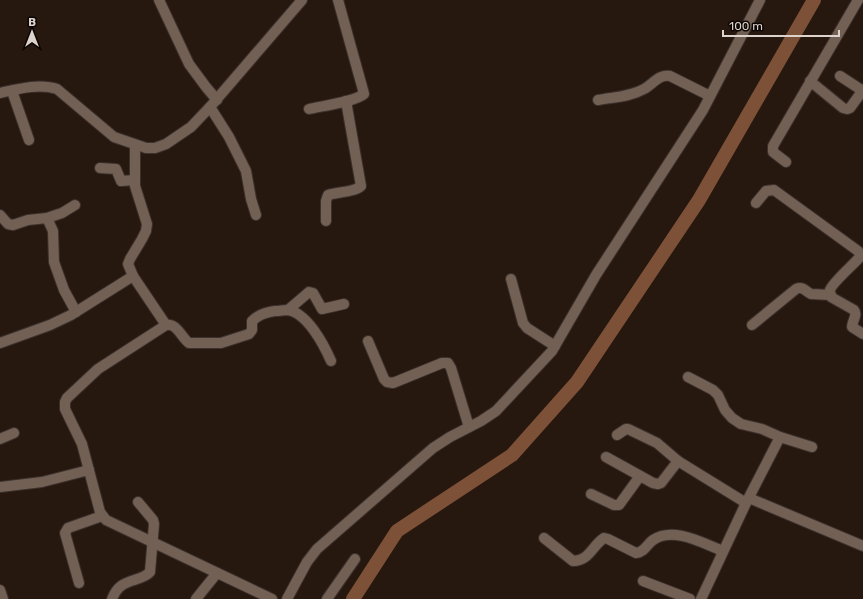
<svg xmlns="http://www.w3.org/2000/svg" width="863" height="599" font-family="Rubik,sans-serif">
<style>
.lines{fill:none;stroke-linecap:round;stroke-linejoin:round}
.river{stroke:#7d5137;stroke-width:14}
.minor-casing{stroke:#3c312d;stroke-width:12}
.minor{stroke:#736055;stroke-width:10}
</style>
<rect width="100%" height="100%" fill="#27180f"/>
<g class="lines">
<path class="river" d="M 353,599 L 397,531 L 512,455 L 577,382 L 699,200 L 814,0"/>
<defs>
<g id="minor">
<path d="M 159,0 L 189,64 L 206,87 L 217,100"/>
<path d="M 840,76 L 863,91"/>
<path d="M 810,81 L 843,108 L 847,109 L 850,108 L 863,90"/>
<path d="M 12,91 L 29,140"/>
<path d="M 0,93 C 18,89 39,83 57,89 L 114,137 L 146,148 L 155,148 L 166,144 L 191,127 L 210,107 L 302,0"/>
<path d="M 598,100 C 613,97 630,97 644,89 C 653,84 659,74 670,76 L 710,96"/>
<path d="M 210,107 L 229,137 L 246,171 L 251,199 L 256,215"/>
<path d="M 309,109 C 322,106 354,102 364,94 L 363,90 L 338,0"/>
<path d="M 135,145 L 135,186 L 147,224 L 146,231 L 142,239 L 130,259 L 128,264 L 133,276 L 166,325"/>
<path d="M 786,162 L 773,152 L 773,146 L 858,0"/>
<path d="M 100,168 L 116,169 L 121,181 L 135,180"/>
<path d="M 756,203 L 766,191 L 774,190 L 858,251 L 860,254 L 859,258 C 853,265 832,283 830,290 C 830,293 830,294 831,297 L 854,310 C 858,315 852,321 852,327 L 863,334"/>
<path d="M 0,215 L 8,224 L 13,225 L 28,220 L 47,218 L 62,213 L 75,205"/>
<path d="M 47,218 L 53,231 L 54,262 L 64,290 L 76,312"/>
<path d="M 326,221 L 326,201 L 328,195 C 337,192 355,192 361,186 L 346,101"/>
<path d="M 511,279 L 523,323 L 527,328 L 555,346"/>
<path d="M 288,310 L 309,292 L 313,293 L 322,309 L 344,304"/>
<path d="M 752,325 L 796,289 C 803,286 805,291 811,294 L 831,295"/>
<path d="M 368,341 L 384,379 L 387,382 L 393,383 L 442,363 L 448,363 L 451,368 L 469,427"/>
<path d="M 0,343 L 50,325 L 71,315 L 133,276"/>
<path d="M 688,377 L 713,390 L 718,395 L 725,410 L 732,418 L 741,424 L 762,429 L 780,437 L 812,447"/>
<path d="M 617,435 L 626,429 L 628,429 L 657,443 L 678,461"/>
<path d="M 0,439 L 14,433"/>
<path d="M 606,457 L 653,483 L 658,484 L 661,483 L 678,461 L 746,503"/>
<path d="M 0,487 L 42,482 L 89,470"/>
<path d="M 591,494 L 614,505 L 619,505 L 640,476"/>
<path d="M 749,498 L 863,546"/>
<path d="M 544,538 L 573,561 C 589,561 592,546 604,538 L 608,539 L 636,553 C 645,552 647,544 653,540 C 674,526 704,544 723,551"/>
<path d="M 643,581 L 690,599"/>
<path d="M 79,583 L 65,533 L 68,528 L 102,516"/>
<path d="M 0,590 L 3,599"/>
<path d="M 112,599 C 114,594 117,589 121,586 C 130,579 143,580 150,572 L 154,524 L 153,520 L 138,502"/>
<path d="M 196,599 L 217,573"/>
<path d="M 272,599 L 106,520 L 100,512 L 82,444 L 65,409 L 65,402 L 67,398 L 98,369 L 166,325 C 177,323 181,337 189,343 L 221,343 L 249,334 L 252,330 L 252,321 C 258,315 267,312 275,311 C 279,311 284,310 287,310 C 307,312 324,345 331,361"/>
<path d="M 287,599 L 307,562 L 317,549 L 433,448 L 450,437 L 481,421 L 496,411 L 552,351 L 596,275 L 703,110 L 760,0"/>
<path d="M 327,599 L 355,559"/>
<path d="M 701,599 L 746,503 L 780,437"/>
</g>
</defs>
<use href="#minor" class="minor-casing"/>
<use href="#minor" class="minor"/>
</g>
<g transform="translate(32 32)" stroke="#0b0503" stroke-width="3" paint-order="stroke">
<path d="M0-3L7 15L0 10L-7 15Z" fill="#ddd2cc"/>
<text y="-6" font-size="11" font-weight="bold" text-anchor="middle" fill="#ddd2cc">B</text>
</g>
<path d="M723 30v6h116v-6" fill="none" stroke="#ddd2cc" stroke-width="2"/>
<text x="729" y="30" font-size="12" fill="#ddd2cc" stroke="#0b0503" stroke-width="3" paint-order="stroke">100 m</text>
</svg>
